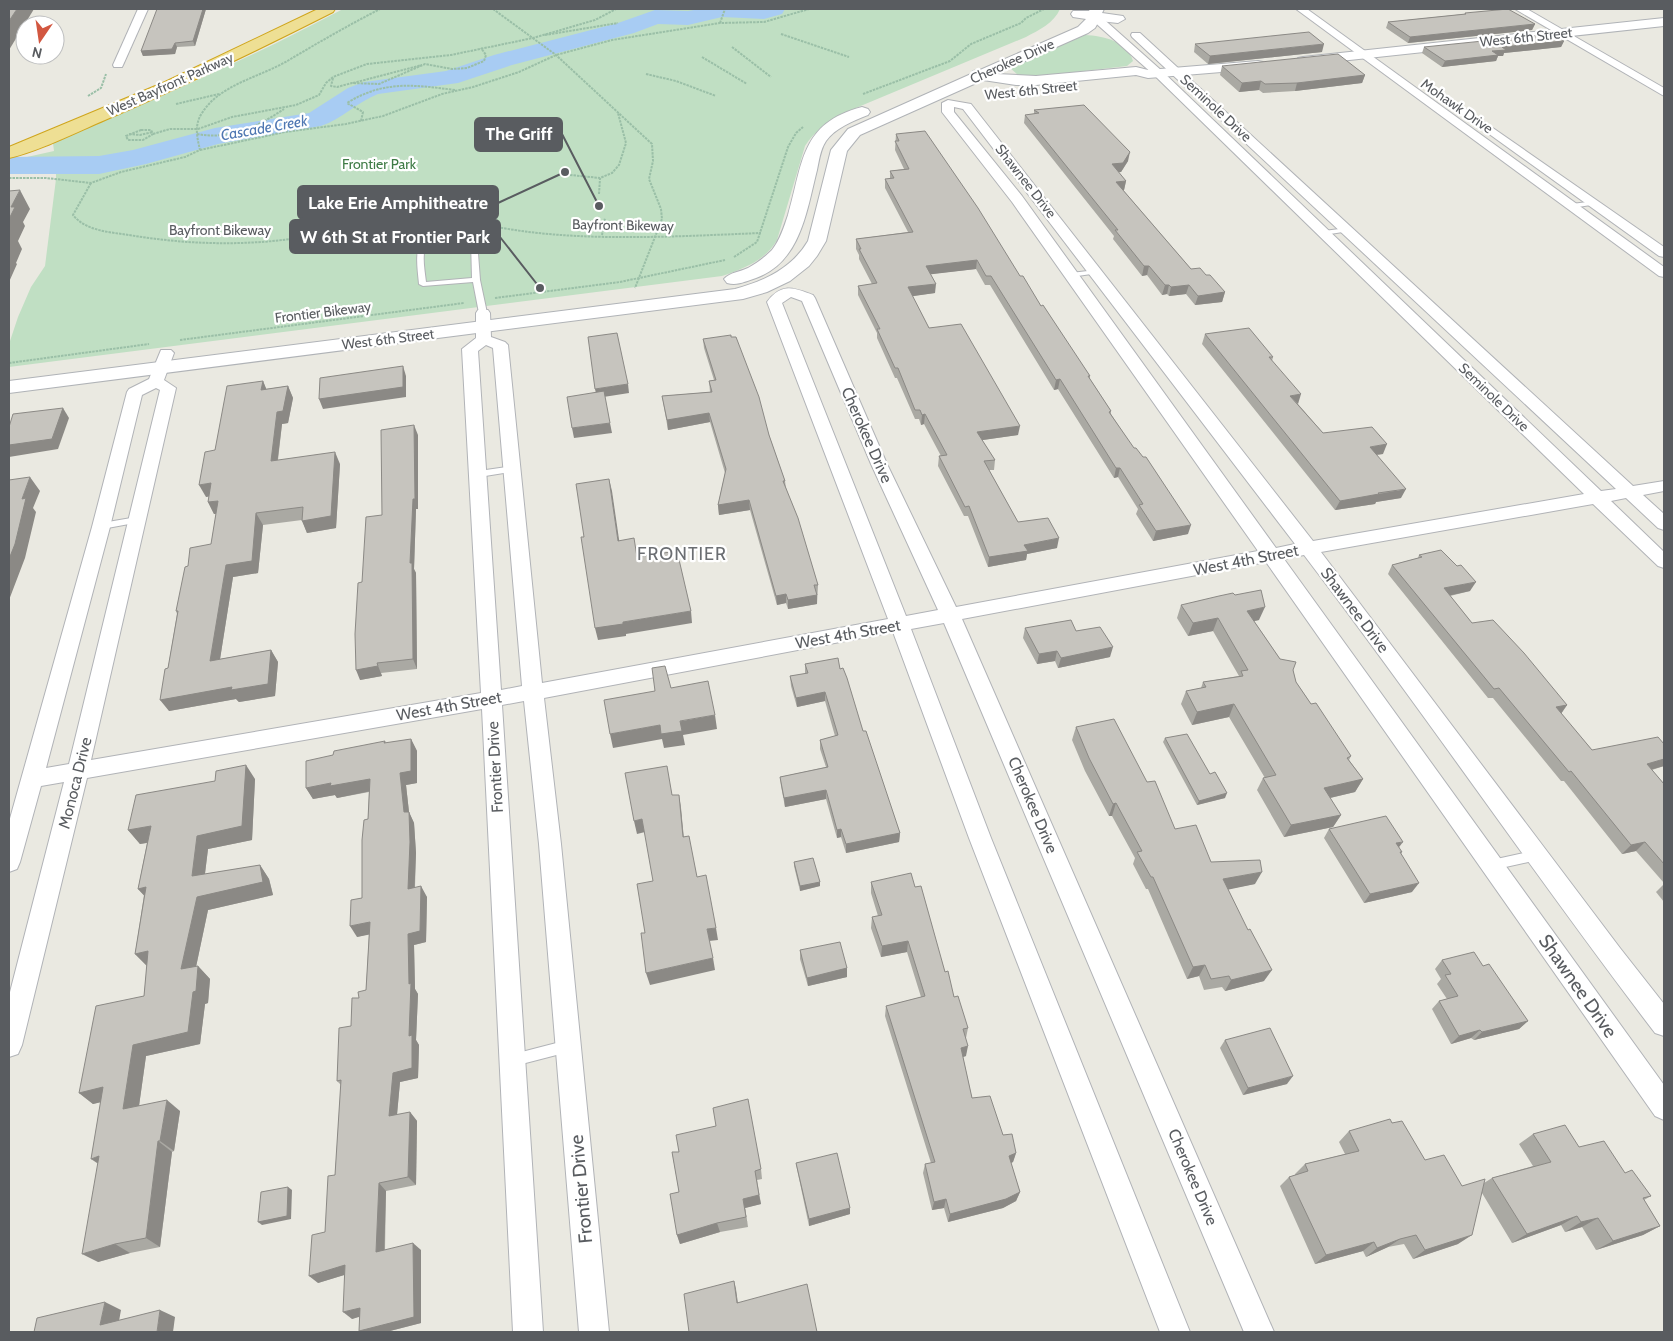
<svg xmlns="http://www.w3.org/2000/svg" width="1673" height="1341" font-family="Cabin,sans-serif">
<style>
.green{fill:#c0dfc3}
.lines{fill:none;stroke-linecap:round;stroke-linejoin:round}
.river{fill:#a8ccf3;fill-rule:evenodd}
.lane-casing{stroke:#b1b3b7;stroke-width:2}
.street-casing{stroke:#b1b3b7;stroke-width:2}
.secondary-casing{stroke:#b0b3b7;stroke-width:2}
.highway-casing{stroke:#cfa51c;stroke-width:2}
.path{stroke:#9abfa7;stroke-width:2;stroke-dasharray:2.5 1;stroke-linecap:butt}
.lane{fill:#fff;fill-rule:evenodd}
.street{fill:#fff;fill-rule:evenodd}
.secondary{fill:#fff;fill-rule:evenodd}
.highway{fill:#eedf94;fill-rule:evenodd}
.wall{fill:#aaa9a3}
.shaded-wall{fill:#8b8985}
.building{fill:#c6c4be;stroke:#8b8985}
.labels{text-anchor:middle;dominant-baseline:central;stroke-width:4.5;stroke-linejoin:round;paint-order:stroke}
.far-street-label{font-size:14px;fill:#595c60;stroke:#fff}
.far-park-label{font-size:14px;fill:#3e7b45;stroke:#fff}
.far-water-label{font-size:15px;font-style:italic;fill:#4f77b2;stroke:#fff}
.street-label{font-size:16px;fill:#595c60;stroke:#fff}
.neighbourhood-label{font-size:18px;letter-spacing:1px;fill:#6b6e72;stroke:#fff}
.near-street-label{font-size:19px;fill:#595c60;stroke:#fff}
.leader{fill:none;stroke:#595c60;stroke-width:2}
.callout-dot{fill:#595c60;stroke:#fff;stroke-width:2}
.callout{fill:#595c60;stroke:#595c60;stroke-width:2}
.callout-label{font-size:18px;text-anchor:middle;font-weight:bold;fill:#fff}
</style>
<rect width="100%" height="100%" fill="#eae9e1"/>
<g class="green">
<path d="M 343,9 L 1060,9 C 1054,23 1039,30 1026,37 L 839,115 C 825,124 814,132 805,146 L 777,240 C 766,260 743,269 722,276 L 9,367 L 9,344 L 18,317 L 31,287 L 45,266 L 56,179 L 56,174 L 9,174 L 9,161 L 54,151 L 53,143 C 151,101 249,59 343,9 Z"/>
<path d="M 1085,35 C 1104,36 1127,41 1133,61 L 1127,66 L 1034,77 L 1018,75 L 1009,67 Z"/>
</g>
<g class="lines">
<path class="river" d="M 700,9 L 785,9 L 782,14 L 764,19 L 722,17 L 688,25 L 658,24 L 634,33 L 512,65 L 458,83 L 378,94 C 357,102 342,119 321,126 L 218,144 L 146,164 L 99,174 L 9,174 L 9,157 L 99,156 L 133,150 L 215,128 L 309,113 L 348,88 L 364,82 L 446,71 L 494,55 L 618,23 L 655,10 L 688,11 Z"/>
<defs>
<g id="lane">
<path d="M 1595,201 L 1598,203 L 1597,204 L 1572,208 L 1569,206 L 1572,204 Z"/>
<path d="M 448,227 C 461,226 469,230 477,240 L 480,280 L 487,313 L 486,315 L 479,313 L 473,282 L 423,286 L 419,284 C 416,253 412,236 448,227 ZM 448,231 L 460,232 L 471,240 L 472,278 L 426,282 C 423,257 418,239 448,231 Z"/>
<path d="M 1347,228 L 1349,229 L 1349,231 L 1324,235 L 1321,233 L 1324,231 Z"/>
<path d="M 1096,270 L 1099,272 L 1098,273 L 1071,277 L 1068,275 L 1071,273 Z"/>
<path d="M 513,466 L 517,469 L 516,471 L 479,477 L 475,474 L 479,471 Z"/>
<path d="M 137,517 L 141,520 L 140,522 L 102,529 L 98,526 L 102,523 Z"/>
<path d="M 1537,850 L 1541,852 L 1543,855 L 1541,858 L 1537,860 L 1492,870 L 1488,869 L 1486,865 L 1488,861 L 1492,860 Z"/>
<path d="M 568,1040 L 573,1042 L 574,1046 L 573,1050 L 568,1052 L 514,1066 L 509,1064 L 508,1060 L 509,1056 L 514,1054 Z"/>
</g>
<g id="street">
<path d="M 138,9 L 148,9 L 123,65 L 122,67 L 114,67 L 113,65 Z"/>
<path d="M 1296,9 L 1307,9 L 1664,267 L 1664,277 L 1659,276 Z"/>
<path d="M 1515,9 L 1527,9 L 1664,88 L 1664,96 Z"/>
<path d="M 1095,14 L 1099,15 L 1162,71 L 1601,491 L 1616,489 L 1132,37 L 1131,35 L 1132,33 L 1140,33 L 1633,486 L 1664,481 L 1664,491 L 1643,495 L 1664,514 L 1664,530 L 1658,528 L 1626,498 L 1611,501 L 1664,552 L 1664,568 L 1658,566 L 1593,504 L 1321,552 L 1620,948 L 1664,1004 L 1664,1036 L 1655,1033 C 1535,876 1424,712 1304,555 L 1284,559 L 1664,1085 L 1664,1120 L 1655,1116 L 1266,562 L 962,619 L 1274,1332 L 1244,1332 L 944,623 L 911,629 L 991,838 L 1190,1332 L 1160,1332 L 969,838 L 893,632 L 544,698 L 561,844 L 609,1332 L 579,1332 L 539,844 L 524,701 L 502,705 L 543,1332 L 513,1332 L 482,709 L 87,778 L 22,1045 L 18,1054 L 9,1057 L 9,996 L 64,782 L 41,786 L 20,862 L 17,869 L 9,872 L 9,822 L 92,527 L 127,392 L 129,389 L 149,379 L 161,350 L 171,350 L 174,353 L 164,380 L 176,388 L 91,760 L 481,693 L 462,349 L 476,338 L 476,313 L 478,310 L 488,310 L 490,313 L 491,337 L 505,342 L 508,345 L 542,683 L 888,619 L 767,302 C 782,282 794,288 813,295 L 815,298 L 887,464 L 956,607 L 1258,551 L 1012,202 L 942,112 L 942,103 L 948,100 L 971,104 L 1313,541 L 1584,494 L 1154,75 L 1091,19 L 1090,17 ZM 954,107 L 963,109 L 1295,544 L 1276,548 L 1022,196 L 954,112 ZM 791,297 L 802,301 L 871,464 L 938,610 L 906,616 L 782,303 ZM 486,345 L 493,348 L 522,686 L 501,690 L 478,351 ZM 156,388 L 160,390 L 69,764 L 46,768 L 110,527 L 142,395 Z"/>
<path d="M 1464,108 L 1664,247 L 1664,257 L 1659,256 L 1460,113 L 1458,111 L 1460,109 Z"/>
</g>
<g id="secondary">
<path d="M 1090,9 L 1104,9 L 1102,13 L 1123,16 L 1125,19 L 1118,23 L 1099,21 L 1095,28 L 1088,33 L 996,74 L 1036,76 L 1136,67 L 1148,70 L 1258,61 L 1263,62 L 1265,65 L 1263,68 L 1258,69 L 1148,78 L 1136,75 L 1036,85 L 1016,85 L 983,80 L 860,135 L 847,151 L 826,241 L 817,256 L 809,266 L 790,281 L 767,292 L 743,299 L 9,393 L 9,381 L 735,289 C 765,281 792,268 808,241 L 831,150 L 848,129 L 971,74 L 973,71 L 980,70 L 1078,27 L 1086,19 L 1073,17 L 1071,14 L 1073,11 L 1089,11 Z"/>
<path d="M 1664,18 L 1664,26 L 1303,65 L 1298,64 L 1296,61 L 1298,58 L 1303,57 Z"/>
<path d="M 862,107 L 868,109 L 870,112 L 868,115 C 853,121 835,128 826,141 C 820,150 819,161 817,170 C 807,209 801,262 756,278 C 746,281 738,286 727,283 L 724,279 C 730,272 740,272 748,268 C 757,263 765,257 772,250 C 780,240 784,227 788,215 C 803,164 800,123 862,107 Z"/>
</g>
<path id="highway" d="M 318,9 L 335,9 L 333,12 C 258,50 182,87 105,120 C 77,132 37,152 9,158 L 9,147 L 165,82 Z"/>
</defs>
<use href="#lane" class="lane-casing"/>
<use href="#street" class="street-casing"/>
<use href="#secondary" class="secondary-casing"/>
<use href="#highway" class="highway-casing"/>
<g class="path">
<path d="M 493,9 L 556,55 L 652,144 L 653,161 L 649,179 L 661,209 L 662,219 L 635,288"/>
<path d="M 839,9 L 871,9"/>
<path d="M 720,23 L 725,9"/>
<path d="M 781,34 L 849,57"/>
<path d="M 545,35 L 618,23"/>
<path d="M 732,47 L 771,77"/>
<path d="M 702,57 L 747,84"/>
<path d="M 646,74 L 676,81 L 716,96"/>
<path d="M 333,78 L 331,86 L 337,87 L 352,83 L 379,84 L 425,64 L 452,69 L 467,68 L 484,61 L 486,55 L 481,48"/>
<path d="M 353,83 L 422,65"/>
<path d="M 863,94 L 950,61 L 971,44 L 1021,23 L 1026,18 L 1044,9"/>
<path d="M 88,96 L 101,88 L 106,74"/>
<path d="M 176,104 L 219,94"/>
<path d="M 361,121 L 363,112 L 347,103 C 384,80 414,85 455,90"/>
<path d="M 141,130 L 151,130 L 153,134 L 143,140 L 128,140 L 126,136 Z"/>
<path d="M 129,134 L 140,135 L 153,132"/>
<path d="M 153,134 L 170,129 L 198,129 L 232,117 L 296,105 L 319,95 L 326,83 L 333,77 L 367,64 L 451,55 L 533,38 L 595,20 L 616,9"/>
<path d="M 197,134 C 230,140 257,127 284,109"/>
<path d="M 200,150 L 285,132 L 346,124 L 383,116 L 442,94 L 473,87 L 519,72 L 556,55 L 612,40 L 720,23 L 764,22 L 809,9"/>
<path d="M 570,175 L 600,178 L 612,173 L 619,165 L 626,143 L 618,113"/>
<path d="M 9,178 L 46,178 L 91,183 L 121,172 L 185,157 L 200,150 C 197,137 194,125 202,113 C 220,84 261,77 289,60 C 319,42 349,25 380,9"/>
<path d="M 91,183 L 73,215 C 86,231 109,232 129,235 C 183,244 237,246 291,239 C 334,233 376,221 419,225"/>
<path d="M 599,194 L 600,178"/>
<path d="M 480,224 C 496,227 513,230 529,232 C 604,241 686,236 761,233"/>
<path d="M 602,235 L 605,218"/>
<path d="M 734,257 L 757,242 L 788,147 L 796,133 L 803,127"/>
<path d="M 495,298 L 620,282 L 725,260"/>
<path d="M 180,340 L 464,303"/>
<path d="M 9,363 L 149,344"/>
</g>
<use href="#lane" class="lane"/>
<use href="#street" class="street"/>
<use href="#secondary" class="secondary"/>
<use href="#highway" class="highway"/>
</g>
<g class="wall">
<path d="M 206,9 L 195,46 L 177,47 L 175,54 L 143,56 L 141,51 Z"/>
<path d="M 1465,13 L 1535,24 L 1532,30 L 1408,43 L 1386,28 L 1388,22 L 1464,14 Z"/>
<path d="M 1564,41 L 1561,47 L 1504,53 L 1503,56 L 1498,56 L 1496,61 L 1442,67 L 1422,53 L 1424,47 Z"/>
<path d="M 1195,44 L 1322,52 L 1208,64 L 1194,52 Z"/>
<path d="M 1222,66 L 1365,75 L 1362,83 L 1295,91 L 1263,93 L 1259,90 L 1239,92 L 1220,75 Z"/>
<path d="M 1034,110 L 1128,161 L 1121,172 L 1118,172 L 1126,181 L 1124,190 L 1123,190 L 1191,269 L 1206,275 L 1225,292 L 1222,302 L 1195,305 L 1186,294 L 1169,296 L 1167,294 L 1162,295 L 1147,275 L 1142,276 L 1113,239 L 1114,236 L 1024,123 L 1025,115 L 1034,114 Z"/>
<path d="M 896,134 L 1020,276 L 1090,376 L 1090,379 L 1111,411 L 1111,414 L 1188,534 L 1153,541 L 1136,514 L 1138,509 L 1118,477 L 1114,478 L 1058,389 L 1054,390 L 990,285 L 985,285 L 976,269 L 930,274 L 935,293 L 912,296 L 929,328 L 1018,435 L 982,440 L 995,460 L 994,470 L 989,470 L 1018,522 L 1057,548 L 1027,554 L 1026,560 L 988,567 L 968,516 L 964,516 L 938,466 L 939,456 L 941,456 L 924,424 L 921,425 L 919,419 L 915,419 L 897,378 L 895,378 L 877,338 L 877,333 L 858,295 L 858,286 L 872,284 L 859,259 L 859,255 L 856,249 L 856,239 L 908,232 L 885,188 L 885,179 L 890,179 L 890,171 L 904,169 L 895,150 Z"/>
<path d="M 1205,334 L 1273,357 L 1272,361 L 1298,404 L 1323,433 L 1383,454 L 1376,455 L 1401,498 L 1376,502 L 1375,504 L 1335,510 L 1202,344 Z"/>
<path d="M 731,337 L 769,435 L 785,481 L 786,488 L 818,585 L 817,604 L 788,609 L 786,603 L 777,605 L 750,510 L 719,515 L 718,505 L 725,473 L 710,422 L 668,430 L 662,396 L 710,392 L 709,381 L 714,380 L 704,348 L 703,339 Z"/>
<path d="M 263,381 L 266,389 L 288,386 L 293,398 L 288,423 L 282,424 L 278,460 L 340,464 L 336,528 L 307,533 L 302,520 L 263,525 L 258,573 L 233,577 L 220,659 L 271,650 L 278,662 L 275,696 L 239,702 L 236,699 L 169,711 L 168,668 L 177,614 L 176,611 L 188,566 L 211,544 L 216,514 L 214,514 L 208,502 L 209,496 L 206,497 L 215,450 Z"/>
<path d="M 418,435 L 418,509 L 416,509 L 414,569 L 416,573 L 417,669 L 381,673 L 382,676 L 360,680 L 362,582 L 382,515 Z"/>
<path d="M 1419,555 L 1470,591 L 1450,596 L 1472,623 L 1567,705 L 1561,714 L 1592,750 L 1664,759 L 1664,766 L 1652,770 L 1664,784 L 1664,883 L 1636,851 L 1622,854 L 1564,781 L 1561,781 L 1493,698 L 1488,698 L 1388,574 L 1392,565 L 1418,558 Z"/>
<path d="M 1181,605 L 1259,620 L 1254,621 L 1280,659 L 1293,670 L 1296,682 L 1311,704 L 1351,756 L 1349,760 L 1363,779 L 1355,792 L 1330,798 L 1341,815 L 1333,827 L 1284,837 L 1257,790 L 1263,778 L 1265,778 L 1229,717 L 1192,725 L 1181,704 L 1186,691 L 1201,688 L 1203,682 L 1239,676 L 1213,631 L 1188,636 L 1177,618 Z"/>
<path d="M 1025,628 L 1076,631 L 1110,657 L 1058,668 L 1055,661 L 1037,664 L 1023,638 Z"/>
<path d="M 805,664 L 840,669 L 900,833 L 899,842 L 846,853 L 841,837 L 837,838 L 826,799 L 785,807 L 781,786 L 780,777 L 826,767 L 820,749 L 820,740 L 835,736 L 825,701 L 797,707 L 791,686 L 790,676 L 805,674 Z"/>
<path d="M 1076,727 L 1147,782 L 1175,829 L 1211,862 L 1255,884 L 1228,889 L 1264,981 L 1225,991 L 1222,987 L 1204,990 L 1199,976 L 1187,979 L 1148,889 L 1146,889 L 1133,864 L 1135,858 L 1112,816 L 1109,816 L 1085,771 L 1072,740 Z"/>
<path d="M 1165,738 L 1210,774 L 1225,798 L 1197,805 L 1163,742 Z"/>
<path d="M 411,739 L 417,751 L 417,783 L 406,785 L 409,812 L 414,823 L 416,853 L 415,887 L 427,897 L 426,942 L 414,945 L 415,989 L 418,994 L 416,1040 L 419,1045 L 418,1078 L 400,1082 L 397,1115 L 410,1112 L 417,1121 L 416,1185 L 386,1191 L 385,1250 L 421,1250 L 421,1323 L 386,1332 L 362,1332 L 359,1331 L 360,1316 L 352,1319 L 344,1275 L 318,1283 L 325,1232 L 335,1175 L 341,1085 L 337,1081 L 351,1026 L 359,998 L 366,990 L 369,934 L 357,937 L 362,898 L 368,819 L 369,792 L 337,798 L 335,795 L 313,799 L 306,788 L 385,741 L 386,743 Z"/>
<path d="M 255,779 L 252,840 L 208,849 L 205,874 L 260,865 L 269,879 L 273,895 L 208,910 L 196,967 L 198,966 L 210,979 L 208,1003 L 205,1004 L 200,1044 L 146,1056 L 139,1106 L 180,1111 L 174,1151 L 172,1152 L 160,1247 L 130,1253 L 98,1262 L 98,1164 L 101,1102 L 93,1104 L 79,1093 L 144,996 L 147,966 L 135,954 L 144,895 L 138,889 L 147,843 L 140,844 L 128,830 L 215,781 Z"/>
<path d="M 1329,829 L 1399,847 L 1402,852 L 1401,854 L 1412,892 L 1364,903 L 1324,838 Z"/>
<path d="M 794,862 L 820,882 L 820,886 L 800,891 L 794,866 Z"/>
<path d="M 871,882 L 915,887 L 954,997 L 968,1028 L 966,1038 L 966,1056 L 963,1057 L 972,1098 L 1003,1135 L 1016,1153 L 1013,1162 L 1011,1163 L 1020,1192 L 1016,1201 L 1003,1208 L 948,1222 L 944,1208 L 932,1210 L 923,1173 L 925,1164 L 931,1163 L 885,1016 L 886,1006 L 921,997 L 907,952 L 881,957 L 871,928 L 872,917 L 878,916 L 871,893 Z"/>
<path d="M 1664,884 L 1664,902 L 1656,892 Z"/>
<path d="M 800,950 L 847,968 L 847,977 L 808,986 L 800,959 Z"/>
<path d="M 1442,960 L 1483,966 L 1528,1021 L 1519,1029 L 1474,1040 L 1471,1038 L 1451,1044 L 1432,1009 L 1439,1001 L 1447,999 L 1437,984 L 1441,979 L 1435,969 Z"/>
<path d="M 1225,1040 L 1287,1084 L 1243,1095 L 1220,1048 Z"/>
<path d="M 1392,1123 L 1425,1160 L 1462,1186 L 1484,1183 L 1492,1178 L 1533,1166 L 1519,1144 L 1533,1134 L 1579,1147 L 1625,1173 L 1651,1196 L 1644,1200 L 1660,1226 L 1643,1235 L 1596,1250 L 1582,1227 L 1565,1232 L 1561,1225 L 1512,1243 L 1482,1193 L 1458,1244 L 1413,1259 L 1404,1244 L 1388,1247 L 1366,1257 L 1363,1251 L 1315,1264 L 1280,1186 L 1289,1177 L 1295,1175 L 1295,1174 L 1305,1164 L 1345,1154 L 1339,1142 L 1349,1131 Z"/>
<path d="M 672,1152 L 761,1169 L 762,1179 L 757,1180 L 761,1204 L 745,1208 L 748,1227 L 720,1232 L 680,1244 L 677,1235 L 679,1192 Z"/>
<path d="M 796,1163 L 850,1214 L 809,1226 L 797,1169 Z"/>
</g>
<g class="shaded-wall">
<path d="M 17,9 L 34,9 L 9,50 L 9,21 Z"/>
<path d="M 203,9 L 206,9 L 195,46 L 193,41 Z"/>
<path d="M 1535,24 L 1532,30 L 1408,43 L 1410,37 Z"/>
<path d="M 1564,41 L 1561,47 L 1504,53 L 1503,56 L 1498,56 L 1496,61 L 1442,67 L 1445,61 L 1492,51 L 1502,47 Z"/>
<path d="M 175,43 L 177,47 L 175,54 L 143,56 L 141,51 Z"/>
<path d="M 1324,44 L 1322,52 L 1208,64 L 1210,56 Z"/>
<path d="M 1365,75 L 1362,83 L 1295,91 L 1297,83 Z"/>
<path d="M 1261,81 L 1259,90 L 1239,92 L 1242,83 Z"/>
<path d="M 1130,152 L 1128,161 L 1121,172 L 1110,173 L 1112,164 Z"/>
<path d="M 1126,181 L 1124,190 L 1115,191 L 1116,182 Z"/>
<path d="M 20,190 L 30,209 L 23,222 L 25,226 L 18,241 L 22,249 L 16,263 L 17,264 L 9,282 L 9,219 L 11,207 Z"/>
<path d="M 977,260 L 976,269 L 925,275 L 926,266 Z"/>
<path d="M 1144,266 L 1149,266 L 1147,275 L 1142,276 Z"/>
<path d="M 936,284 L 935,293 L 907,297 L 908,287 Z"/>
<path d="M 1165,285 L 1169,285 L 1167,294 L 1162,295 Z"/>
<path d="M 1189,285 L 1186,294 L 1169,296 L 1171,287 Z"/>
<path d="M 1225,292 L 1222,302 L 1195,305 L 1198,296 Z"/>
<path d="M 403,366 L 406,376 L 406,397 L 323,409 L 319,399 Z"/>
<path d="M 1060,379 L 1058,389 L 1054,390 L 1056,380 Z"/>
<path d="M 263,381 L 268,393 L 261,390 Z"/>
<path d="M 628,384 L 629,393 L 597,398 L 595,389 Z"/>
<path d="M 288,386 L 293,398 L 288,423 L 282,424 L 276,473 L 271,461 L 277,412 Z"/>
<path d="M 1301,394 L 1298,404 L 1290,396 Z"/>
<path d="M 63,408 L 69,418 L 58,449 L 9,457 L 9,445 Z"/>
<path d="M 709,413 L 710,422 L 668,430 L 667,420 Z"/>
<path d="M 925,414 L 924,424 L 921,425 L 922,415 Z"/>
<path d="M 610,423 L 612,433 L 574,438 L 572,428 Z"/>
<path d="M 414,425 L 418,435 L 418,509 L 416,509 L 414,569 L 416,573 L 417,669 L 413,659 L 410,563 Z"/>
<path d="M 1020,426 L 1018,435 L 976,441 L 977,432 Z"/>
<path d="M 1387,444 L 1383,454 L 1365,456 L 1370,447 Z"/>
<path d="M 335,452 L 340,464 L 336,528 L 307,533 L 302,521 Z"/>
<path d="M 1116,468 L 1120,468 L 1118,477 L 1114,478 Z"/>
<path d="M 30,477 L 40,491 L 33,508 L 36,512 L 25,558 L 9,600 L 9,559 L 22,499 Z"/>
<path d="M 609,479 L 612,491 L 621,553 L 618,541 Z"/>
<path d="M 211,483 L 217,495 L 206,497 L 199,485 Z"/>
<path d="M 1406,489 L 1401,498 L 1376,502 L 1375,504 L 1335,510 L 1340,501 Z"/>
<path d="M 749,500 L 750,510 L 719,515 L 718,505 Z"/>
<path d="M 218,501 L 224,513 L 214,514 L 208,502 Z"/>
<path d="M 256,513 L 263,525 L 258,573 L 233,577 L 218,672 L 210,661 L 226,565 Z"/>
<path d="M 1191,525 L 1188,534 L 1153,541 L 1156,531 Z"/>
<path d="M 1059,538 L 1057,548 L 1027,554 L 1026,560 L 988,567 L 989,557 L 1024,545 Z"/>
<path d="M 1476,582 L 1470,591 L 1438,598 L 1444,588 Z"/>
<path d="M 786,594 L 786,603 L 777,605 L 776,596 Z"/>
<path d="M 817,595 L 817,604 L 788,609 L 788,600 Z"/>
<path d="M 1265,607 L 1259,620 L 1241,624 L 1247,611 Z"/>
<path d="M 691,611 L 692,623 L 626,634 L 626,636 L 598,640 L 595,628 L 623,622 Z"/>
<path d="M 1218,618 L 1213,631 L 1188,636 L 1193,623 Z"/>
<path d="M 1113,647 L 1110,657 L 1058,668 L 1061,658 Z"/>
<path d="M 271,650 L 278,662 L 275,696 L 239,702 L 236,699 L 169,711 L 160,700 Z"/>
<path d="M 1057,651 L 1055,661 L 1037,664 L 1039,654 Z"/>
<path d="M 377,663 L 382,676 L 360,680 L 356,670 Z"/>
<path d="M 825,692 L 825,701 L 797,707 L 796,698 Z"/>
<path d="M 1234,704 L 1229,717 L 1192,725 L 1197,712 Z"/>
<path d="M 1567,705 L 1560,715 L 1556,707 Z"/>
<path d="M 715,715 L 717,729 L 683,735 L 685,745 L 664,748 L 662,739 L 613,748 L 610,734 Z"/>
<path d="M 411,739 L 417,751 L 417,783 L 406,785 L 409,812 L 414,823 L 416,853 L 414,900 L 408,889 L 404,812 L 400,773 Z"/>
<path d="M 1664,759 L 1664,766 L 1639,773 L 1647,764 Z"/>
<path d="M 246,765 L 255,779 L 252,840 L 208,849 L 203,889 L 192,876 L 197,836 Z"/>
<path d="M 370,779 L 376,790 L 337,798 L 335,795 L 313,799 L 306,788 L 331,783 Z"/>
<path d="M 1363,779 L 1355,792 L 1317,801 L 1324,788 Z"/>
<path d="M 826,790 L 826,799 L 785,807 L 784,798 Z"/>
<path d="M 1227,793 L 1225,798 L 1197,805 L 1199,801 Z"/>
<path d="M 679,795 L 681,808 L 685,850 L 683,837 Z"/>
<path d="M 1116,803 L 1112,816 L 1109,816 L 1113,804 Z"/>
<path d="M 1341,815 L 1333,827 L 1284,837 L 1291,825 Z"/>
<path d="M 642,819 L 645,832 L 637,834 L 634,821 Z"/>
<path d="M 151,826 L 162,840 L 140,844 L 128,830 Z"/>
<path d="M 841,829 L 841,837 L 837,838 L 837,830 Z"/>
<path d="M 900,833 L 899,842 L 846,853 L 846,844 Z"/>
<path d="M 1403,842 L 1396,851 L 1396,843 Z"/>
<path d="M 1645,842 L 1636,851 L 1622,854 L 1631,845 Z"/>
<path d="M 260,865 L 269,879 L 273,895 L 208,910 L 193,981 L 181,969 L 197,897 Z"/>
<path d="M 1262,872 L 1255,884 L 1217,892 L 1223,879 Z"/>
<path d="M 820,882 L 820,886 L 800,891 L 800,886 Z"/>
<path d="M 1419,883 L 1412,892 L 1364,903 L 1370,894 Z"/>
<path d="M 421,886 L 427,897 L 426,942 L 414,945 L 415,989 L 418,994 L 416,1040 L 419,1045 L 418,1078 L 400,1082 L 396,1125 L 389,1116 L 393,1073 L 409,1036 L 408,934 Z"/>
<path d="M 146,887 L 150,902 L 138,889 Z"/>
<path d="M 370,922 L 377,933 L 357,937 L 350,926 Z"/>
<path d="M 716,928 L 718,940 L 709,941 L 707,929 Z"/>
<path d="M 908,941 L 907,952 L 881,957 L 882,946 Z"/>
<path d="M 148,951 L 148,967 L 135,954 Z"/>
<path d="M 713,958 L 715,970 L 650,985 L 646,973 Z"/>
<path d="M 1205,965 L 1199,976 L 1187,979 L 1193,967 Z"/>
<path d="M 198,966 L 210,979 L 208,1003 L 205,1004 L 200,1044 L 146,1056 L 137,1120 L 123,1109 L 133,1045 L 193,992 Z"/>
<path d="M 847,968 L 847,977 L 808,986 L 807,978 Z"/>
<path d="M 1272,970 L 1264,981 L 1225,991 L 1231,980 Z"/>
<path d="M 1528,1021 L 1519,1029 L 1474,1040 L 1482,1032 Z"/>
<path d="M 1480,1030 L 1471,1038 L 1451,1044 L 1459,1036 Z"/>
<path d="M 968,1046 L 966,1056 L 959,1058 L 961,1048 Z"/>
<path d="M 1293,1076 L 1287,1084 L 1243,1095 L 1248,1088 Z"/>
<path d="M 103,1087 L 118,1098 L 93,1104 L 79,1093 Z"/>
<path d="M 167,1100 L 180,1111 L 174,1151 L 160,1141 Z"/>
<path d="M 410,1112 L 417,1121 L 416,1185 L 408,1177 Z"/>
<path d="M 158,1141 L 172,1152 L 160,1247 L 146,1238 Z"/>
<path d="M 1016,1153 L 1013,1162 L 1006,1165 L 1009,1156 Z"/>
<path d="M 99,1156 L 106,1169 L 91,1159 Z"/>
<path d="M 379,1183 L 386,1191 L 384,1260 L 376,1252 Z"/>
<path d="M 288,1187 L 292,1190 L 291,1219 L 262,1225 L 258,1222 Z"/>
<path d="M 1020,1192 L 1016,1201 L 1003,1208 L 948,1222 L 950,1214 Z"/>
<path d="M 759,1195 L 761,1204 L 745,1208 L 748,1227 L 743,1199 Z"/>
<path d="M 946,1199 L 944,1208 L 932,1210 L 934,1202 Z"/>
<path d="M 850,1208 L 850,1214 L 809,1226 L 809,1219 Z"/>
<path d="M 1577,1216 L 1561,1225 L 1512,1243 L 1527,1234 Z"/>
<path d="M 1598,1218 L 1582,1227 L 1565,1232 L 1581,1222 Z"/>
<path d="M 717,1223 L 720,1232 L 680,1244 L 677,1235 Z"/>
<path d="M 1660,1226 L 1643,1235 L 1596,1250 L 1613,1241 Z"/>
<path d="M 1472,1235 L 1458,1244 L 1413,1259 L 1425,1250 Z"/>
<path d="M 1400,1239 L 1388,1247 L 1366,1257 L 1377,1248 Z"/>
<path d="M 1374,1242 L 1363,1251 L 1315,1264 L 1326,1255 Z"/>
<path d="M 413,1243 L 421,1250 L 421,1323 L 386,1332 L 362,1332 L 359,1331 Z"/>
<path d="M 115,1244 L 130,1253 L 98,1262 L 82,1254 Z"/>
<path d="M 345,1265 L 354,1272 L 318,1283 L 309,1276 Z"/>
<path d="M 734,1281 L 736,1289 L 739,1311 L 737,1303 Z"/>
<path d="M 105,1302 L 121,1310 L 117,1332 L 100,1325 Z"/>
<path d="M 360,1308 L 369,1314 L 352,1319 L 343,1312 Z"/>
<path d="M 160,1310 L 175,1317 L 173,1332 L 157,1332 Z"/>
</g>
<g class="building">
<path d="M 9,9 L 17,9 L 9,21 Z"/>
<path d="M 157,9 L 203,9 L 193,41 L 175,43 L 172,49 L 141,51 Z"/>
<path d="M 1508,9 L 1535,24 L 1410,37 L 1388,22 L 1466,14 L 1465,13 Z"/>
<path d="M 1309,32 L 1324,44 L 1210,56 L 1195,44 Z"/>
<path d="M 1552,34 L 1564,41 L 1502,47 L 1506,50 L 1492,51 L 1498,55 L 1445,61 L 1424,47 Z"/>
<path d="M 1338,54 L 1365,75 L 1297,83 L 1265,84 L 1261,81 L 1242,83 L 1222,66 Z"/>
<path d="M 1084,105 L 1130,152 L 1123,163 L 1112,164 L 1126,181 L 1116,182 L 1191,269 L 1200,268 L 1206,275 L 1210,275 L 1225,292 L 1198,296 L 1189,285 L 1171,287 L 1169,285 L 1165,285 L 1149,266 L 1144,266 L 1115,230 L 1118,230 L 1025,115 L 1039,113 L 1034,110 Z"/>
<path d="M 925,131 L 978,208 L 1020,276 L 1023,276 L 1041,306 L 1043,305 L 1090,376 L 1088,376 L 1111,411 L 1109,412 L 1134,448 L 1136,448 L 1143,457 L 1146,457 L 1191,525 L 1156,531 L 1139,505 L 1143,504 L 1120,468 L 1116,468 L 1060,379 L 1056,380 L 991,276 L 986,276 L 977,260 L 926,266 L 936,284 L 908,287 L 929,328 L 961,324 L 1020,426 L 977,432 L 995,460 L 984,461 L 1018,522 L 1048,518 L 1059,538 L 1024,545 L 1028,551 L 989,557 L 969,506 L 965,507 L 939,456 L 947,455 L 925,414 L 922,415 L 920,410 L 915,410 L 898,368 L 895,368 L 877,329 L 880,329 L 858,286 L 877,283 L 859,249 L 861,249 L 856,239 L 913,232 L 885,179 L 894,178 L 890,171 L 909,169 L 895,141 L 899,141 L 896,134 Z"/>
<path d="M 20,190 L 11,207 L 15,207 L 9,219 L 9,191 Z"/>
<path d="M 1249,328 L 1273,357 L 1269,357 L 1301,394 L 1290,396 L 1323,433 L 1372,427 L 1387,444 L 1370,447 L 1406,489 L 1378,493 L 1379,494 L 1340,501 L 1205,334 Z"/>
<path d="M 617,333 L 628,384 L 595,389 L 588,337 Z"/>
<path d="M 731,335 L 731,337 L 736,337 L 759,397 L 769,435 L 785,481 L 783,481 L 798,518 L 818,585 L 814,585 L 817,595 L 788,600 L 786,594 L 776,596 L 749,500 L 718,505 L 726,469 L 709,413 L 667,420 L 662,396 L 712,392 L 709,381 L 716,380 L 703,339 Z"/>
<path d="M 403,366 L 403,387 L 319,399 L 320,378 Z"/>
<path d="M 263,381 L 261,390 L 288,386 L 283,411 L 277,412 L 271,461 L 335,452 L 331,516 L 302,521 L 303,507 L 256,513 L 252,561 L 226,565 L 210,661 L 271,650 L 268,684 L 231,690 L 232,687 L 160,700 L 165,669 L 168,668 L 178,611 L 176,611 L 185,567 L 188,566 L 190,548 L 211,544 L 218,501 L 208,502 L 211,483 L 199,485 L 205,452 L 215,450 L 227,386 Z"/>
<path d="M 604,391 L 610,423 L 572,428 L 567,397 Z"/>
<path d="M 63,408 L 52,439 L 9,445 L 9,427 L 13,414 Z"/>
<path d="M 414,425 L 415,499 L 413,499 L 410,563 L 412,563 L 413,659 L 377,663 L 378,666 L 356,670 L 355,634 L 358,583 L 362,582 L 366,517 L 382,515 L 381,430 Z"/>
<path d="M 30,477 L 22,499 L 26,498 L 15,544 L 9,559 L 9,480 Z"/>
<path d="M 609,479 L 618,541 L 634,538 L 637,557 L 677,551 L 691,611 L 623,622 L 623,624 L 595,628 L 581,537 L 584,537 L 576,484 Z"/>
<path d="M 1441,550 L 1457,566 L 1461,565 L 1476,582 L 1444,588 L 1472,623 L 1493,620 L 1524,653 L 1567,705 L 1556,707 L 1592,750 L 1658,737 L 1664,744 L 1664,759 L 1647,764 L 1664,784 L 1664,864 L 1645,842 L 1631,845 L 1571,771 L 1569,772 L 1499,688 L 1494,689 L 1392,565 L 1422,557 L 1419,555 Z"/>
<path d="M 1261,590 L 1265,607 L 1247,611 L 1280,659 L 1296,662 L 1293,670 L 1296,682 L 1311,704 L 1316,703 L 1351,756 L 1347,758 L 1363,779 L 1324,788 L 1341,815 L 1291,825 L 1263,778 L 1276,775 L 1234,704 L 1197,712 L 1186,691 L 1206,687 L 1203,682 L 1243,676 L 1241,671 L 1248,670 L 1218,618 L 1193,623 L 1181,605 L 1219,596 L 1233,593 L 1235,595 Z"/>
<path d="M 1071,620 L 1076,631 L 1100,627 L 1113,647 L 1061,658 L 1057,651 L 1039,654 L 1025,628 Z"/>
<path d="M 838,658 L 840,669 L 843,668 L 847,678 L 863,731 L 866,731 L 900,833 L 846,844 L 841,829 L 837,830 L 826,790 L 784,798 L 780,777 L 828,767 L 820,740 L 838,735 L 825,692 L 796,698 L 790,676 L 808,673 L 805,664 Z"/>
<path d="M 665,666 L 671,688 L 708,681 L 715,715 L 680,721 L 682,731 L 661,734 L 660,725 L 610,734 L 604,700 L 655,691 L 652,668 Z"/>
<path d="M 1114,719 L 1147,782 L 1155,781 L 1175,829 L 1196,825 L 1211,862 L 1260,860 L 1262,872 L 1223,879 L 1248,930 L 1250,929 L 1272,970 L 1231,980 L 1229,976 L 1211,979 L 1205,965 L 1193,967 L 1153,877 L 1151,877 L 1137,852 L 1142,851 L 1116,803 L 1113,804 L 1089,758 L 1076,727 Z"/>
<path d="M 1187,734 L 1210,774 L 1215,772 L 1227,793 L 1199,801 L 1165,738 Z"/>
<path d="M 411,739 L 411,771 L 400,773 L 404,812 L 409,812 L 410,842 L 408,889 L 421,886 L 420,931 L 408,934 L 409,984 L 411,983 L 409,1036 L 412,1035 L 412,1068 L 393,1073 L 389,1116 L 410,1112 L 408,1177 L 379,1183 L 376,1252 L 413,1243 L 414,1317 L 359,1331 L 360,1308 L 343,1312 L 345,1265 L 309,1276 L 312,1235 L 325,1232 L 328,1176 L 335,1175 L 341,1080 L 337,1081 L 339,1028 L 351,1026 L 352,998 L 359,998 L 358,992 L 366,990 L 370,922 L 350,926 L 351,900 L 362,898 L 362,840 L 364,820 L 368,819 L 370,779 L 330,786 L 331,783 L 306,788 L 306,761 L 333,755 L 334,751 L 385,741 L 384,743 Z"/>
<path d="M 246,765 L 242,826 L 197,836 L 192,876 L 260,865 L 263,882 L 197,897 L 181,969 L 198,966 L 196,991 L 193,992 L 188,1032 L 133,1045 L 123,1109 L 167,1100 L 160,1141 L 158,1141 L 146,1238 L 115,1244 L 82,1254 L 99,1156 L 91,1159 L 103,1087 L 79,1093 L 96,1006 L 144,996 L 148,951 L 135,954 L 146,887 L 138,889 L 151,826 L 128,830 L 136,795 L 215,781 L 216,771 Z"/>
<path d="M 667,766 L 672,795 L 679,795 L 683,837 L 689,836 L 697,877 L 706,875 L 716,928 L 707,929 L 713,958 L 646,973 L 641,933 L 645,933 L 637,884 L 653,881 L 642,819 L 634,821 L 625,773 Z"/>
<path d="M 1386,816 L 1403,842 L 1396,843 L 1402,852 L 1400,852 L 1419,883 L 1370,894 L 1329,829 Z"/>
<path d="M 813,858 L 820,882 L 800,886 L 794,862 Z"/>
<path d="M 911,873 L 915,887 L 921,886 L 945,972 L 948,971 L 954,997 L 958,996 L 968,1028 L 963,1029 L 968,1046 L 961,1048 L 972,1098 L 990,1096 L 1003,1135 L 1012,1134 L 1016,1153 L 1009,1156 L 1020,1192 L 1006,1199 L 950,1214 L 946,1199 L 934,1202 L 925,1164 L 935,1162 L 886,1006 L 925,996 L 908,941 L 882,946 L 872,917 L 882,915 L 871,882 Z"/>
<path d="M 840,942 L 847,968 L 807,978 L 800,950 Z"/>
<path d="M 1474,952 L 1483,966 L 1489,964 L 1528,1021 L 1482,1032 L 1480,1030 L 1459,1036 L 1439,1001 L 1458,996 L 1445,975 L 1451,974 L 1442,960 Z"/>
<path d="M 1270,1028 L 1293,1076 L 1248,1088 L 1225,1040 Z"/>
<path d="M 748,1099 L 761,1169 L 755,1171 L 759,1195 L 743,1199 L 746,1217 L 717,1223 L 677,1235 L 670,1194 L 679,1192 L 672,1152 L 679,1152 L 676,1135 L 716,1126 L 713,1108 Z"/>
<path d="M 1390,1119 L 1392,1123 L 1402,1121 L 1425,1160 L 1444,1155 L 1462,1186 L 1485,1179 L 1472,1235 L 1425,1250 L 1416,1235 L 1400,1239 L 1377,1248 L 1374,1242 L 1326,1255 L 1289,1177 L 1308,1171 L 1305,1164 L 1359,1151 L 1349,1131 Z"/>
<path d="M 1565,1125 L 1579,1147 L 1604,1141 L 1625,1173 L 1632,1170 L 1651,1196 L 1643,1198 L 1660,1226 L 1613,1241 L 1598,1218 L 1581,1222 L 1577,1216 L 1527,1234 L 1492,1178 L 1551,1162 L 1533,1134 Z"/>
<path d="M 837,1153 L 850,1208 L 809,1219 L 796,1163 Z"/>
<path d="M 288,1187 L 287,1216 L 258,1222 L 261,1192 Z"/>
<path d="M 734,1281 L 737,1303 L 807,1284 L 817,1332 L 689,1332 L 684,1294 Z"/>
<path d="M 105,1302 L 100,1325 L 160,1310 L 157,1332 L 34,1332 L 37,1318 Z"/>
</g>
<g class="labels">
<g class="far-street-label">
<text transform="translate(1526 37) rotate(-6)">West 6th Street</text>
<text transform="translate(1012 61) rotate(-24)">Cherokee Drive</text>
<text transform="translate(170 84) rotate(-24)">West Bayfront Parkway</text>
<text transform="translate(1031 90) rotate(-6)">West 6th Street</text>
<text transform="translate(1457 106) rotate(35)">Mohawk Drive</text>
<text transform="translate(1216 108) rotate(43)">Seminole Drive</text>
<text transform="translate(1026 181) rotate(52)">Shawnee Drive</text>
<text transform="translate(623 225) rotate(1)">Bayfront Bikeway</text>
<text x="220" y="230">Bayfront Bikeway</text>
<text transform="translate(323 312) rotate(-7)">Frontier Bikeway</text>
<text transform="translate(388 339) rotate(-7)">West 6th Street</text>
<text transform="translate(1494 397) rotate(44)">Seminole Drive</text>
</g>
<g class="far-park-label">
<text x="379" y="164">Frontier Park</text>
</g>
<g class="far-water-label">
<text transform="translate(264 128) rotate(-10)">Cascade Creek</text>
</g>
<g class="street-label">
<text transform="translate(867 435) rotate(66)">Cherokee Drive</text>
<text transform="translate(1246 560) rotate(-11)">West 4th Street</text>
<text transform="translate(1355 610) rotate(53)">Shawnee Drive</text>
<text transform="translate(848 634) rotate(-10)">West 4th Street</text>
<text transform="translate(449 706) rotate(-10)">West 4th Street</text>
<text transform="translate(495 767) rotate(-93)">Frontier Drive</text>
<text transform="translate(75 783) rotate(-76)">Monoca Drive</text>
<text transform="translate(1033 805) rotate(67)">Cherokee Drive</text>
<text transform="translate(1193 1177) rotate(67)">Cherokee Drive</text>
</g>
<g class="neighbourhood-label">
<text x="682" y="554">FRONTIER</text>
</g>
<g class="near-street-label">
<text transform="translate(1578 986) rotate(55)">Shawnee Drive</text>
<text transform="translate(581 1189) rotate(-95)">Frontier Drive</text>
</g>
</g>
<path class="leader" d="M599 206L562 134M565 172L498 203M540 288L500 237"/>
<g class="callout-dot">
<circle cx="599" cy="206" r="5"/>
<circle cx="565" cy="172" r="5"/>
<circle cx="540" cy="288" r="5"/>
</g>
<g class="callout">
<rect x="475" y="118" width="87" height="33" rx="5"/>
<rect x="298" y="186" width="200" height="33" rx="5"/>
<rect x="290" y="220" width="210" height="33" rx="5"/>
</g>
<g class="callout-label">
<text x="519" y="140">The Griff</text>
<text x="398" y="209">Lake Erie Amphitheatre</text>
<text x="395" y="243">W 6th St at Frontier Park</text>
</g>
<rect width="1673" height="1341" fill="none" stroke="#595c60" stroke-width="20"/>
<g transform="translate(40 40) rotate(193)"><circle r="24" fill="#ffffff" stroke="#bdbebf"/>
<path d="M0-4L9 19L0 12L-9 19Z" fill="#d25740"/>
<text y="-8" font-size="14" font-weight="bold" text-anchor="middle" fill="#595c60">N</text>
</g>
</svg>
